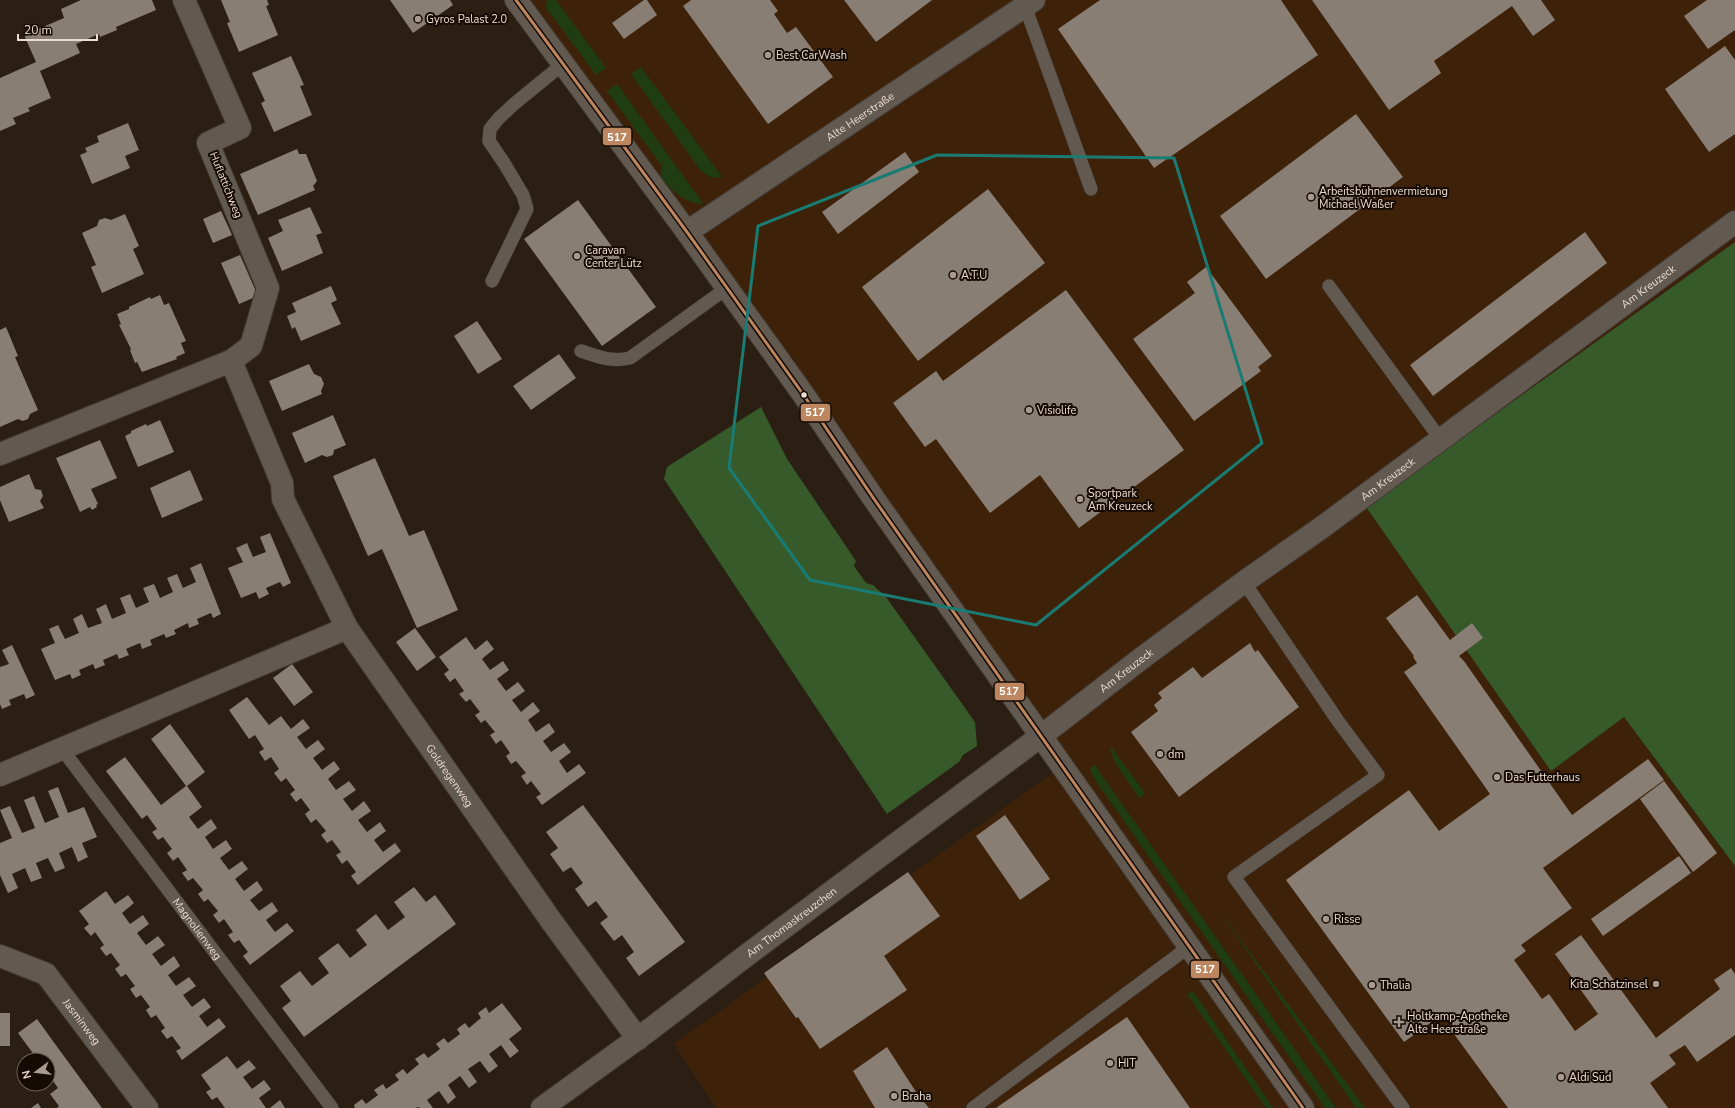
<svg xmlns="http://www.w3.org/2000/svg" width="1735" height="1108" font-family="'Nunito Sans',sans-serif">
<style>
.built{fill:#3d2209}
.green{fill:#1f3c13}
.forest{fill:#365a29}
.building{fill:#897e73}
.lines{fill:none;stroke-linecap:round;stroke-linejoin:round}
.service-casing{stroke:#433931;stroke-width:14}
.minor-casing{stroke:#433931;stroke-width:24}
.tertiary-casing{stroke:#433931;stroke-width:24}
.service{stroke:#625950;stroke-width:13}
.minor{stroke:#625950;stroke-width:22}
.tertiary{stroke:#625950;stroke-width:22}
.bus-1-casing{stroke:#150b04;stroke-width:6}
.bus-1{stroke:#bb8660;stroke-width:3}
.marked{fill:none;stroke:#1a7b73;stroke-width:3;stroke-linejoin:round}
.poi-dot{fill:#a99a8e;stroke:#150b04;stroke-width:1.5}
.bus-dot{fill:#edddd1;stroke:#150b04;stroke-width:1.5}
.labels{text-anchor:middle;dominant-baseline:central;stroke-width:4;stroke-linejoin:round;paint-order:stroke}
.poi-label{font-size:11px;fill:#edddd1;stroke:#150b04;text-anchor:start}
.street-label{font-size:11px;fill:#edddd1;stroke:#150b04}
.line-badge{stroke:#150b04;stroke-width:1.5}
.badge-label{font-size:11px;text-anchor:middle;font-weight:bold;fill:#fff}
</style>
<rect width="100%" height="100%" fill="#2b1f13"/>
<path class="built" d="M 516,0 L 1735,0 L 1735,242 L 1366,507 L 1551,771 L 1624,717 L 1724,852 L 1735,844 L 1735,1108 L 716,1108 L 674,1044 L 1058,769 Z"/>
<g class="green">
<path d="M 547,0 L 556,0 L 606,68 L 596,75 L 545,6 Z"/>
<path d="M 641,67 L 722,177 L 712,178 L 701,171 L 631,74 Z"/>
<path d="M 617,84 L 702,202 L 703,204 C 684,203 673,191 660,178 L 662,166 L 607,91 Z"/>
<path d="M 1112,748 L 1145,793 L 1139,798 L 1116,764 L 1110,750 Z"/>
<path d="M 1094,764 L 1336,1108 L 1325,1108 L 1093,777 L 1090,769 Z"/>
<path d="M 1215,905 L 1365,1108 L 1356,1108 Z"/>
<path d="M 1193,991 L 1273,1108 L 1266,1108 L 1187,994 Z"/>
</g>
<g class="forest">
<path d="M 1735,242 L 1735,866 L 1624,717 L 1551,771 L 1366,507 Z"/>
<path d="M 761,407 L 787,459 L 856,561 L 854,566 L 866,583 L 873,585 L 886,597 L 975,722 L 977,746 L 963,755 L 959,762 L 887,814 L 664,479 L 667,467 Z"/>
</g>
<g class="building">
<path d="M 81,0 L 152,0 L 156,10 L 116,27 L 117,30 L 100,37 L 99,34 L 76,44 L 80,53 L 40,71 L 51,98 L 28,108 L 30,111 L 13,118 L 16,124 L 0,131 L 0,78 L 36,62 L 24,35 L 64,18 L 61,9 Z"/>
<path d="M 221,0 L 267,0 L 269,5 L 266,6 L 278,35 L 239,52 L 227,23 L 230,22 Z"/>
<path d="M 390,0 L 450,0 L 453,5 L 413,33 Z"/>
<path d="M 644,0 L 647,0 L 657,15 L 624,39 L 612,23 Z"/>
<path d="M 691,0 L 770,0 L 778,11 L 774,14 L 787,33 L 796,27 L 833,77 L 768,124 L 683,6 Z"/>
<path d="M 844,0 L 932,0 L 876,42 Z"/>
<path d="M 1100,0 L 1281,0 L 1318,55 L 1154,168 L 1058,29 Z"/>
<path d="M 1312,0 L 1541,0 L 1555,20 L 1533,36 L 1512,6 L 1434,61 L 1441,73 L 1389,110 Z"/>
<path d="M 1707,0 L 1735,0 L 1735,30 L 1708,49 L 1684,16 Z"/>
<path d="M 1725,46 L 1735,60 L 1735,134 L 1709,152 L 1665,89 Z"/>
<path d="M 291,56 L 304,85 L 300,86 L 312,115 L 274,132 L 261,103 L 265,101 L 252,73 Z"/>
<path d="M 1356,114 L 1403,177 L 1266,279 L 1220,216 Z"/>
<path d="M 128,123 L 139,150 L 125,156 L 130,168 L 92,184 L 80,155 L 87,152 L 85,148 L 99,142 L 97,136 Z"/>
<path d="M 297,149 L 299,154 L 306,154 L 317,181 L 313,186 L 315,190 L 258,215 L 240,174 Z"/>
<path d="M 905,152 L 919,172 L 838,234 L 822,212 Z"/>
<path d="M 988,189 L 1045,263 L 918,361 L 862,287 Z"/>
<path d="M 578,200 L 656,307 L 602,346 L 524,239 Z"/>
<path d="M 310,207 L 322,233 L 316,235 L 323,253 L 282,271 L 268,238 L 283,231 L 278,220 Z"/>
<path d="M 221,211 L 232,235 L 213,243 L 203,219 Z"/>
<path d="M 125,214 L 139,246 L 133,249 L 144,274 L 102,293 L 91,267 L 96,265 L 82,233 L 97,226 L 99,220 L 105,218 L 111,220 Z"/>
<path d="M 1585,232 L 1607,263 L 1433,396 L 1410,365 Z"/>
<path d="M 240,255 L 258,296 L 239,304 L 221,263 Z"/>
<path d="M 1206,267 L 1272,356 L 1258,367 L 1261,371 L 1194,421 L 1133,339 L 1195,293 L 1187,282 Z"/>
<path d="M 331,286 L 337,300 L 331,303 L 341,324 L 301,341 L 295,327 L 292,329 L 287,316 L 296,312 L 292,303 Z"/>
<path d="M 1066,290 L 1184,450 L 1079,528 L 1040,475 L 990,513 L 936,439 L 925,447 L 893,403 L 936,371 L 943,381 Z"/>
<path d="M 160,295 L 164,305 L 169,303 L 186,341 L 181,343 L 185,353 L 176,357 L 177,359 L 142,372 L 137,362 L 135,363 L 130,350 L 131,349 L 119,325 L 121,324 L 117,314 L 129,309 L 129,307 L 150,297 L 151,299 Z"/>
<path d="M 477,321 L 502,359 L 478,374 L 454,336 Z"/>
<path d="M 6,327 L 18,356 L 15,357 L 38,410 L 30,414 L 28,419 L 23,421 L 18,419 L 0,427 L 0,330 Z"/>
<path d="M 559,354 L 576,378 L 531,410 L 513,386 Z"/>
<path d="M 309,364 L 314,374 L 321,377 L 324,384 L 321,391 L 322,394 L 282,411 L 269,381 Z"/>
<path d="M 333,415 L 346,445 L 334,450 L 333,455 L 327,457 L 322,455 L 305,463 L 292,433 Z"/>
<path d="M 160,420 L 174,452 L 138,467 L 125,436 L 131,433 L 131,431 L 146,424 L 147,426 Z"/>
<path d="M 100,440 L 117,478 L 91,489 L 98,504 L 96,505 L 97,507 L 92,510 L 90,507 L 80,512 L 56,458 Z"/>
<path d="M 375,458 L 409,536 L 424,530 L 458,610 L 417,628 L 382,549 L 368,556 L 333,476 Z"/>
<path d="M 190,470 L 203,500 L 162,518 L 150,488 Z"/>
<path d="M 29,474 L 35,489 L 41,490 L 43,496 L 40,501 L 44,508 L 9,522 L 0,500 L 0,487 Z"/>
<path d="M 270,533 L 291,583 L 283,587 L 280,582 L 266,588 L 269,594 L 259,599 L 256,592 L 241,598 L 228,568 L 243,562 L 236,548 L 247,543 L 253,557 L 266,552 L 260,537 Z"/>
<path d="M 201,563 L 221,614 L 213,618 L 211,613 L 197,619 L 199,624 L 189,628 L 188,623 L 174,630 L 176,634 L 166,638 L 164,634 L 150,640 L 152,645 L 142,649 L 140,643 L 126,649 L 129,655 L 119,659 L 117,654 L 103,660 L 105,665 L 95,669 L 93,664 L 79,670 L 81,675 L 72,679 L 70,674 L 55,680 L 41,649 L 55,643 L 49,629 L 58,625 L 65,639 L 79,633 L 73,619 L 82,614 L 88,628 L 102,623 L 96,609 L 106,604 L 112,619 L 126,613 L 120,598 L 130,594 L 136,608 L 149,602 L 143,588 L 154,584 L 160,598 L 173,592 L 167,578 L 177,574 L 183,588 L 196,582 L 190,568 Z"/>
<path d="M 1417,595 L 1450,640 L 1472,623 L 1483,638 L 1459,656 L 1464,661 L 1572,815 L 1648,759 L 1664,780 L 1543,868 L 1572,908 L 1521,945 L 1526,951 L 1514,960 L 1542,999 L 1549,994 L 1575,1031 L 1598,1014 L 1555,954 L 1581,935 L 1656,1038 L 1720,989 L 1714,980 L 1731,968 L 1735,974 L 1735,1035 L 1697,1062 L 1685,1045 L 1669,1055 L 1676,1064 L 1650,1083 L 1668,1108 L 1508,1108 L 1454,1034 L 1458,1032 L 1444,1013 L 1404,1042 L 1286,880 L 1409,790 L 1439,831 L 1490,794 L 1404,672 L 1417,663 L 1413,657 L 1414,656 L 1386,618 Z"/>
<path d="M 415,628 L 436,657 L 417,671 L 396,642 Z"/>
<path d="M 466,637 L 475,650 L 487,640 L 494,649 L 482,659 L 490,670 L 503,661 L 509,670 L 497,679 L 506,691 L 518,682 L 525,691 L 512,700 L 521,712 L 533,702 L 540,711 L 528,720 L 536,732 L 549,723 L 555,732 L 543,741 L 551,752 L 564,743 L 571,752 L 559,761 L 567,773 L 579,764 L 586,773 L 542,805 L 536,797 L 541,794 L 531,781 L 527,785 L 521,776 L 526,773 L 516,761 L 511,764 L 506,756 L 510,753 L 501,740 L 496,744 L 490,735 L 495,732 L 485,720 L 481,723 L 475,715 L 480,712 L 470,699 L 466,702 L 459,694 L 464,691 L 455,678 L 450,682 L 444,674 L 449,670 L 439,657 Z"/>
<path d="M 1250,643 L 1255,652 L 1258,650 L 1299,707 L 1179,797 L 1131,732 L 1158,711 L 1154,705 L 1162,698 L 1158,693 L 1193,667 L 1202,678 Z"/>
<path d="M 12,645 L 35,695 L 26,699 L 24,694 L 9,700 L 11,705 L 2,709 L 0,704 L 0,667 L 9,664 L 2,650 Z"/>
<path d="M 292,664 L 313,692 L 294,706 L 273,678 Z"/>
<path d="M 247,697 L 269,725 L 281,716 L 291,729 L 303,719 L 310,728 L 297,737 L 306,749 L 318,740 L 325,749 L 313,758 L 322,770 L 334,761 L 340,769 L 328,779 L 336,790 L 349,781 L 356,790 L 343,799 L 352,811 L 364,801 L 371,811 L 358,820 L 367,832 L 380,822 L 386,831 L 374,840 L 383,852 L 395,843 L 401,851 L 358,885 L 351,876 L 356,872 L 347,860 L 342,864 L 336,855 L 341,852 L 332,840 L 327,843 L 321,835 L 326,831 L 316,819 L 311,823 L 305,814 L 310,810 L 301,798 L 296,802 L 290,794 L 295,790 L 286,778 L 281,782 L 274,773 L 279,769 L 271,757 L 265,761 L 259,752 L 264,749 L 255,735 L 249,739 L 229,710 Z"/>
<path d="M 170,724 L 205,772 L 187,786 L 202,807 L 189,817 L 198,829 L 211,819 L 217,828 L 205,837 L 213,849 L 226,840 L 232,849 L 220,858 L 229,870 L 242,861 L 248,869 L 235,879 L 244,891 L 257,881 L 263,890 L 250,900 L 259,911 L 272,902 L 278,911 L 266,920 L 275,932 L 287,923 L 294,931 L 250,965 L 243,956 L 248,952 L 239,940 L 234,943 L 228,935 L 233,932 L 224,919 L 219,923 L 213,915 L 218,911 L 208,899 L 204,902 L 198,894 L 203,890 L 193,878 L 188,881 L 182,873 L 187,870 L 178,857 L 173,861 L 167,853 L 172,849 L 163,837 L 158,840 L 152,832 L 157,829 L 147,815 L 142,819 L 106,771 L 125,757 L 161,805 L 186,786 L 151,739 Z"/>
<path d="M 1664,781 L 1717,853 L 1693,872 L 1640,799 Z"/>
<path d="M 58,787 L 68,813 L 84,807 L 97,837 L 82,843 L 88,857 L 78,862 L 72,847 L 59,853 L 65,868 L 55,872 L 48,858 L 36,863 L 42,878 L 31,882 L 25,868 L 12,874 L 18,888 L 8,893 L 0,875 L 0,843 L 12,838 L 0,810 L 10,806 L 22,833 L 35,828 L 24,800 L 34,796 L 45,823 L 59,817 L 48,791 Z"/>
<path d="M 583,805 L 685,942 L 639,976 L 626,958 L 634,952 L 622,935 L 614,941 L 600,923 L 608,917 L 596,901 L 588,907 L 575,889 L 583,883 L 571,867 L 563,872 L 550,854 L 558,848 L 546,832 Z"/>
<path d="M 1005,815 L 1050,879 L 1020,900 L 976,836 Z"/>
<path d="M 1679,856 L 1691,873 L 1603,936 L 1591,919 Z"/>
<path d="M 908,872 L 940,916 L 884,956 L 907,990 L 820,1049 L 798,1017 L 796,1018 L 764,973 Z"/>
<path d="M 414,887 L 426,902 L 435,895 L 456,924 L 304,1037 L 282,1008 L 291,1001 L 280,986 L 300,971 L 312,986 L 329,973 L 318,958 L 338,943 L 350,958 L 367,945 L 356,930 L 376,914 L 388,930 L 405,917 L 394,902 Z"/>
<path d="M 106,891 L 115,904 L 128,895 L 134,903 L 122,913 L 130,924 L 143,915 L 149,924 L 137,933 L 146,945 L 158,936 L 165,945 L 152,954 L 161,966 L 174,956 L 180,966 L 168,975 L 176,986 L 189,977 L 196,986 L 183,995 L 192,1007 L 204,998 L 211,1007 L 199,1016 L 207,1027 L 219,1018 L 226,1027 L 182,1060 L 176,1051 L 181,1048 L 172,1036 L 167,1039 L 161,1031 L 165,1028 L 156,1015 L 151,1018 L 146,1010 L 150,1007 L 141,995 L 136,998 L 130,989 L 135,986 L 126,974 L 121,977 L 115,969 L 120,965 L 111,953 L 106,956 L 100,948 L 104,945 L 95,932 L 91,936 L 84,928 L 89,924 L 79,911 Z"/>
<path d="M 502,1003 L 522,1029 L 509,1039 L 519,1051 L 510,1058 L 501,1045 L 489,1054 L 498,1066 L 489,1073 L 480,1061 L 468,1069 L 477,1082 L 469,1088 L 460,1076 L 448,1085 L 456,1097 L 448,1104 L 439,1091 L 427,1100 L 433,1108 L 420,1108 L 418,1107 L 416,1108 L 355,1108 L 354,1105 L 362,1099 L 366,1104 L 378,1095 L 374,1090 L 383,1084 L 386,1089 L 399,1080 L 395,1075 L 403,1069 L 407,1074 L 419,1064 L 415,1059 L 424,1053 L 428,1058 L 440,1049 L 436,1044 L 444,1038 L 448,1043 L 460,1034 L 457,1029 L 465,1023 L 469,1028 L 481,1018 L 478,1013 L 486,1007 L 489,1013 Z"/>
<rect x="0" y="1013" width="10" height="33"/>
<path d="M 1127,1017 L 1190,1108 L 996,1108 Z"/>
<path d="M 37,1019 L 58,1048 L 102,1108 L 57,1108 L 59,1106 L 50,1094 L 58,1088 L 48,1074 L 48,1060 L 38,1060 L 18,1033 Z"/>
<path d="M 887,1047 L 918,1095 L 929,1108 L 875,1108 L 853,1071 Z"/>
<path d="M 227,1056 L 237,1069 L 249,1060 L 256,1068 L 243,1077 L 252,1089 L 264,1080 L 271,1089 L 259,1098 L 266,1108 L 225,1108 L 217,1097 L 212,1100 L 206,1092 L 211,1089 L 201,1075 Z"/>
<path d="M 280,1100 L 285,1108 L 270,1108 Z"/>
<path d="M 38,1103 L 41,1108 L 31,1108 Z"/>
</g>
<g class="lines">
<defs>
<g id="service">
<path d="M 1025,6 L 1091,189"/>
<path d="M 492,281 L 527,209 L 523,195 L 504,163 L 489,141 L 490,129 L 499,118 L 514,104 L 563,64"/>
<path d="M 1329,286 L 1441,440"/>
<path d="M 581,351 C 599,357 611,362 630,358 L 727,288"/>
<path d="M 1244,582 L 1338,721 L 1378,775 L 1234,877 L 1403,1108"/>
<path id="s1" d="M 62,749 L 332,1108"/>
<path d="M 973,1108 L 1190,946"/>
</g>
<g id="minor">
<path id="s2" d="M 687,232 L 1034,0"/>
<path id="s3" d="M 231,361 L 282,483 L 283,499 L 347,628 L 552,922 L 638,1039"/>
<path d="M 0,454 L 231,361 L 251,346 L 268,288 L 208,143 L 240,128 L 184,0"/>
<path d="M 0,775 L 347,628"/>
<path id="s4" d="M 0,956 L 46,974 L 147,1108"/>
<path id="s5" d="M 542,1108 L 652,1028 L 747,955 L 1041,736 L 1138,661 L 1244,582 L 1321,528 L 1735,222"/>
</g>
<path id="tertiary" d="M 516,0 L 687,232 L 803,394 L 874,499 L 1303,1108"/>
</defs>
<use href="#service" class="service-casing"/>
<use href="#minor" class="minor-casing"/>
<use href="#tertiary" class="tertiary-casing"/>
<use href="#service" class="service"/>
<use href="#minor" class="minor"/>
<use href="#tertiary" class="tertiary"/>
<defs>
<path id="bus-1" d="M 516,0 L 687,232 L 803,394 L 874,499 L 1303,1108"/>
</defs>
<use href="#bus-1" class="bus-1-casing"/>
<use href="#bus-1" class="bus-1"/>
</g>
<path class="marked" d="M 937,155 L 1174,158 L 1262,443 L 1036,625 L 810,580 L 729,468 L 758,226 Z"/>
<g class="poi-dot">
<circle cx="418" cy="19" r="4"/>
<circle cx="768" cy="55" r="4"/>
<circle cx="1311" cy="197" r="4"/>
<circle cx="577" cy="256" r="4"/>
<circle cx="953" cy="275" r="4"/>
<circle cx="1029" cy="410" r="4"/>
<circle cx="1080" cy="499" r="4"/>
<circle cx="1160" cy="754" r="4"/>
<circle cx="1497" cy="777" r="4"/>
<circle cx="1326" cy="919" r="4"/>
<circle cx="1656" cy="984" r="4"/>
<circle cx="1372" cy="985" r="4"/>
<path d="M1397 1016h4v4h4v4h-4v4h-4v-4h-4v-4h4z"/>
<circle cx="1110" cy="1063" r="4"/>
<circle cx="1561" cy="1077" r="4"/>
<circle cx="894" cy="1096" r="4"/>
</g>
<circle class="bus-dot" cx="804" cy="395" r="3.5"/>
<g class="labels">
<g class="poi-label">
<text x="426" y="19">Gyros Palast 2.0</text>
<text x="776" y="55">Best CarWash</text>
<text x="1319" y="191">Arbeitsbühnenvermietung<tspan x="1319" dy="13">Michael Waßer</tspan></text>
<text x="585" y="250">Caravan<tspan x="585" dy="13">Center Lütz</tspan></text>
<text x="961" y="275">A.T.U</text>
<text x="1037" y="410">Visiolife</text>
<text x="1088" y="493">Sportpark<tspan x="1088" dy="13">Am Kreuzeck</tspan></text>
<text x="1168" y="754">dm</text>
<text x="1505" y="777">Das Futterhaus</text>
<text x="1334" y="919">Risse</text>
<text x="1648" y="984" text-anchor="end">Kita Schatzinsel</text>
<text x="1380" y="985">Thalia</text>
<text x="1407" y="1016">Holtkamp-Apotheke<tspan x="1407" dy="13">Alte Heerstraße</tspan></text>
<text x="1118" y="1063">HIT</text>
<text x="1569" y="1077">Aldi Süd</text>
<text x="902" y="1096">Braha</text>
</g>
<g class="street-label">
<text stroke="none"><textPath href="#s2" startOffset="208">Alte Heerstraße</textPath></text>
<text transform="translate(226 185) rotate(68)">Huflattichweg</text>
<text stroke="none"><textPath href="#s5" startOffset="1378">Am Kreuzeck</textPath></text>
<text stroke="none"><textPath href="#s5" startOffset="1054">Am Kreuzeck</textPath></text>
<text stroke="none"><textPath href="#s5" startOffset="730">Am Kreuzeck</textPath></text>
<text stroke="none"><textPath href="#s3" startOffset="472">Goldregenweg</textPath></text>
<text stroke="none"><textPath href="#s5" startOffset="311">Am Thomaskreuzchen</textPath></text>
<text stroke="none"><textPath href="#s1" startOffset="225">Magnolienweg</textPath></text>
<text stroke="none"><textPath href="#s4" startOffset="109">Jasminweg</textPath></text>
</g>
</g>
<g class="line-badge">
<rect x="602" y="127" width="30" height="19" rx="4" fill="#bb8660"/>
<rect x="800" y="403" width="31" height="19" rx="4" fill="#bb8660"/>
<rect x="994" y="682" width="31" height="19" rx="4" fill="#bb8660"/>
<rect x="1190" y="960" width="30" height="19" rx="4" fill="#bb8660"/>
</g>
<g class="badge-label">
<text x="617" y="141">517</text>
<text x="815" y="416">517</text>
<text x="1009" y="695">517</text>
<text x="1205" y="973">517</text>
</g>
<g transform="translate(36 1072) rotate(255)"><circle r="19" fill="#150b04" stroke="#6b5f56"/>
<path d="M0-3L7 15L0 10L-7 15Z" fill="#a99a8e"/>
<text y="-6" font-size="11" font-weight="bold" text-anchor="middle" fill="#edddd1">N</text>
</g>
<path d="M18 34v6h79v-6" fill="none" stroke="#edddd1" stroke-width="2"/>
<text x="24" y="34" font-size="12" fill="#edddd1" stroke="#150b04" stroke-width="3" paint-order="stroke">20 m</text>
</svg>
